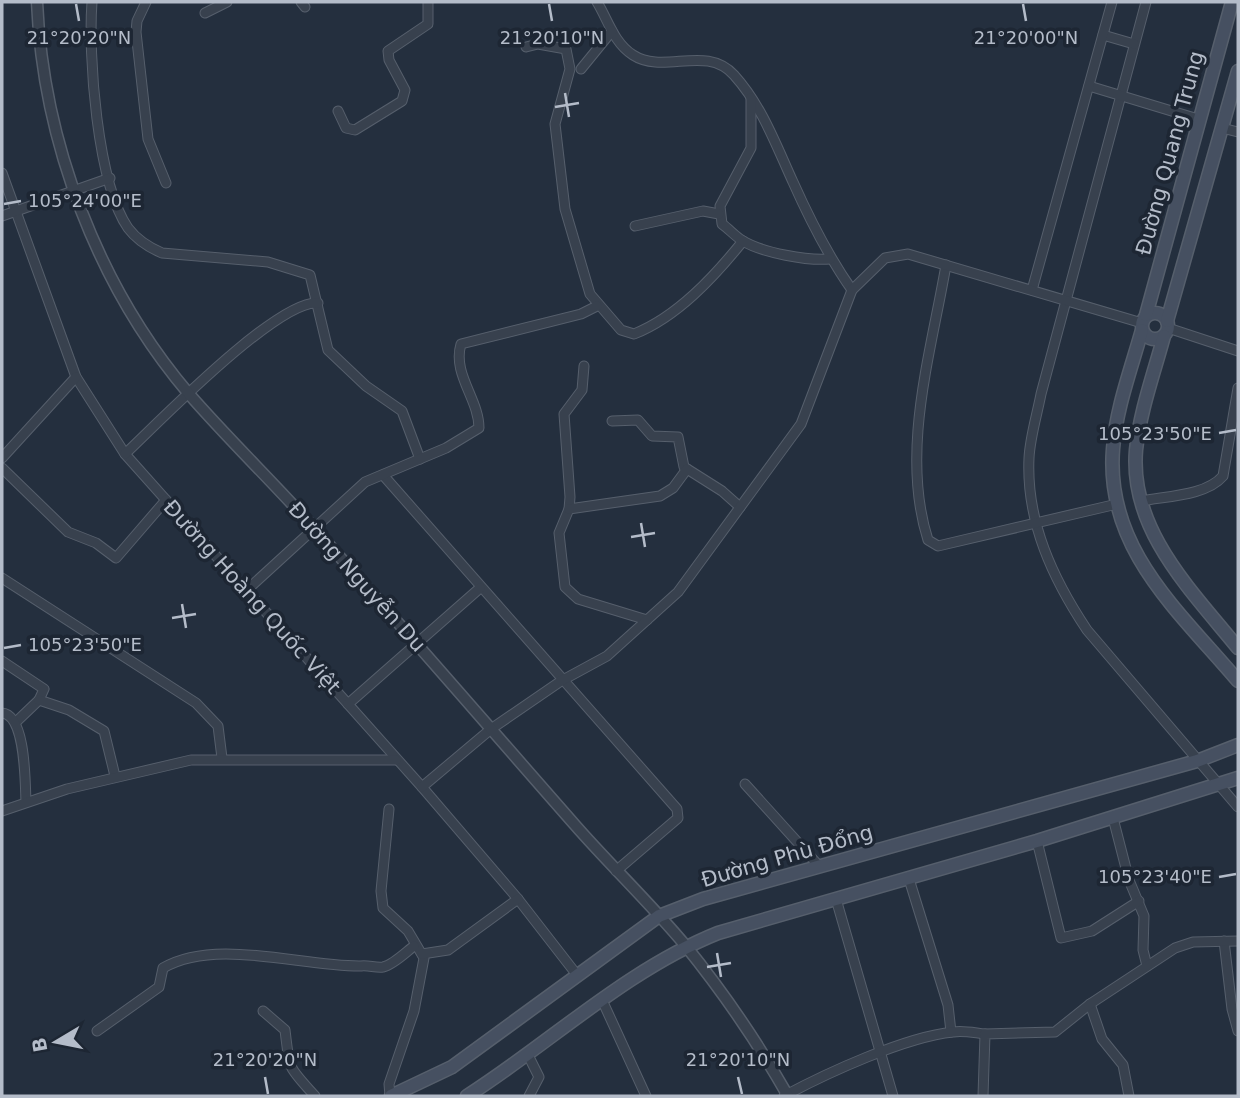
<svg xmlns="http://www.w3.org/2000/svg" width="1240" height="1098" font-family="'DejaVu Sans',sans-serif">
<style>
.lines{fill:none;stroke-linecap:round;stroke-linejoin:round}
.minor-casing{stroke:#565f6c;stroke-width:11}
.tertiary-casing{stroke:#565f6c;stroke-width:13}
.secondary-casing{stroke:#565f6c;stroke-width:15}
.minor{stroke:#38414e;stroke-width:9}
.tertiary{stroke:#38414e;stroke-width:10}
.secondary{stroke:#465061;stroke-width:12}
.ticks{fill:none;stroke:#b4bcc9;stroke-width:2.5}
.labels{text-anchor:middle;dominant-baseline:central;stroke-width:7;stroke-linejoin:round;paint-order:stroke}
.street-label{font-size:21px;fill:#b4bcc9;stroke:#1d2633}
.ticks-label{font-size:18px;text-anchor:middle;fill:#b4bcc9;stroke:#1d2633;stroke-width:7;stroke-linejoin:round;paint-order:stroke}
</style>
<rect width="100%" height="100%" fill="#242f3e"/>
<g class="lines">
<defs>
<g id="minor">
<path d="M 92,2 C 88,55 97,183 128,228 C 137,240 148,247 162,253 L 268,262 L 310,275 L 328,350 L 366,386 L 402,411 L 420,459"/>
<path d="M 146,2 L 137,21 L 136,32 L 148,139 L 166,183"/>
<path d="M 301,2 L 305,7"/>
<path d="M 597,2 C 608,20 614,43 633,55 C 664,75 706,44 734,75 C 762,106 776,145 793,182 C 810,220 828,256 852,290"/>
<path d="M 1146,2 L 1041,394 C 1037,415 1030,437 1029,458 C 1026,522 1053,579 1087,630 L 1238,807"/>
<path d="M 205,13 L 227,2"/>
<path d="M 1103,35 L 1134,44"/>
<path d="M 526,47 L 538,44 L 566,49 L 570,69 L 555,124 L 565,209 L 590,294 L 621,330 L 634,334 C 677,317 714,277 743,241"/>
<path d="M 581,69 L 612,31"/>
<path d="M 1089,86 L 1198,119"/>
<path d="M 751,98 L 751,148 L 720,206 L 722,224 C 729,229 736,237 743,241 C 763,253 808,261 830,259"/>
<path d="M 338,111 L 346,128 L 355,130 L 402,101 L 405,90 L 389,60 L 388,51 L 428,24 L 428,2"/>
<path d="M 1222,128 L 1238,132"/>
<path d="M 2,173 L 76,377 L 125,454 L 422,787 L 518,899 L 577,975"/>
<path d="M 2,216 L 110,178"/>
<path d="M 635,226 L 703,211 L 719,214"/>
<path d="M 946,265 C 931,353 900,452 928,540 L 938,546 L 1117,504"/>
<path d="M 1032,290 L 1112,2"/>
<path d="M 1168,328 L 1238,351"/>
<path d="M 584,366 L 582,390 L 564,414 L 570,497 L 569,509 L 559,533 L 565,587 L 578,599 L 647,620"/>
<path d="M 612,421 L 638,420 L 652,436 L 678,437 L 684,467 L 722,491 L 740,507"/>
<path d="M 125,454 C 157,424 278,299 318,303"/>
<path d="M 2,458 L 76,377"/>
<path d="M 2,468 L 68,532 L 96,543 L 116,558 L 166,500"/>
<path d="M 383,475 L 677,809 L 678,818 L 616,871"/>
<path d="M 1141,501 C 1166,496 1206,496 1223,476 L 1238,388"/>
<path d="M 569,509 L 660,496 L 673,488 L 687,469"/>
<path d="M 2,578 L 196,703 L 218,726 L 222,758"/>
<path d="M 248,589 L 365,482 L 446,448 L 479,428 C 479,399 452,374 461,344 L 581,314 L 597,306"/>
<path d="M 2,661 L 44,689 L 39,700 L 16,722"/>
<path d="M 39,700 L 69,710 L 104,731 L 115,776"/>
<path d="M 348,704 L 480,588"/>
<path d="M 2,713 C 26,715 25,782 26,802"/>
<path d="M 745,784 L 819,866"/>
<path d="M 422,787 L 491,729 L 561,681 L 607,656 L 678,592 L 801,424 L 852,290 L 885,258 L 908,254 L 1142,323"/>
<path d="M 389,809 L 381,891 L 383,908 L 408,931 L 424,958 L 414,1011 L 389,1084 L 390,1096"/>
<path d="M 2,811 L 67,789 L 191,760 L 396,760"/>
<path d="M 1113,818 L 1129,880 L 1144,916 L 1143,950 L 1147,966"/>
<path d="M 1037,841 L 1061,938 L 1092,931 L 1139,901"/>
<path d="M 909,879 L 948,1005 L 951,1032"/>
<path d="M 836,899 L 893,1096"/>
<path d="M 1224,941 L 1232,1009 L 1238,1031"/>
<path d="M 422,954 L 448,950 L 518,899"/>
<path d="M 602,1000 L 646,1096"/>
<path d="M 1090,1004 L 1102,1039 L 1123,1065 L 1129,1096"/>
<path d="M 263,1011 L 285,1030 C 290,1071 287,1065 315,1096"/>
<path d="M 97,1031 L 159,987 L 163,968 C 216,937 302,967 361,966 C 368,965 376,968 383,967 C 393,965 406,952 414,946"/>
<path d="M 528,1055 L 539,1077 L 529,1096"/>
<path d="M 784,1096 C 827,1073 905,1037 953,1032 C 963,1030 975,1033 985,1034"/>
<path d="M 983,1096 L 985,1034 L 1055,1032 L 1090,1004 L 1175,948 L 1193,942 L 1238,941"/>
</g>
<path id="tertiary" d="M 37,2 C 43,142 98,287 189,394 C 229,440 274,483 314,528 C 402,626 488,726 575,825 C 610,865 650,903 685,945 C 723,992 758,1043 788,1096"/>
<g id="secondary">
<circle cx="1155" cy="326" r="13"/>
<path d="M 1146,315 L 1232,2"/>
<path d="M 1167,321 L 1238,71"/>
<path d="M 1142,330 C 1131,369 1116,409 1113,449 C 1105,549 1179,611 1238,681"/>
<path d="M 1164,336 C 1154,373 1140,411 1136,450 C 1129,530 1192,591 1238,648"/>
<path d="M 391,1096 L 452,1067 L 659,916 L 703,899 L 1197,761 L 1238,745"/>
<path d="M 467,1096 C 550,1043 626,970 718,933 L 1037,841 L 1238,778"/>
</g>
</defs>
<use href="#minor" class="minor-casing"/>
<use href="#tertiary" class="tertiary-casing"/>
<use href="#secondary" class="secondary-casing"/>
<use href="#minor" class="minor"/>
<use href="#tertiary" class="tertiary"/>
<use href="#secondary" class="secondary"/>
</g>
<path class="ticks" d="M 76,4 L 79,21M 549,4 L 552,21M 1023,4 L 1026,21M 565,93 L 569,117M 555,107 L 579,103M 4,204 L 21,201M 1219,433 L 1236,430M 641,523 L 645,547M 631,537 L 655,533M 182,604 L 186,628M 172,618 L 196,614M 4,648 L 21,645M 1219,877 L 1236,874M 717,953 L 721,977M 707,967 L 731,963M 265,1077 L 268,1094M 738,1077 L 742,1094"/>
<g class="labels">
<g class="street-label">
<text transform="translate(1170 153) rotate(-75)">Đường Quang Trung</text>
<text transform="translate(357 577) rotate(48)">Đường Nguyễn Du</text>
<text transform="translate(252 597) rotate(48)">Đường Hoàng Quốc Việt</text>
<text transform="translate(787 856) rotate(-16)">Đường Phù Đổng</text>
</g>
</g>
<g class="ticks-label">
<text x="79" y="44">21°20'20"N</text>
<text x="552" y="44">21°20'10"N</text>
<text x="1026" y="44">21°20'00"N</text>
<text x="85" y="207">105°24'00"E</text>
<text x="1155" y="440">105°23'50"E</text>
<text x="85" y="651">105°23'50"E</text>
<text x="1155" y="883">105°23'40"E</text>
<text x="265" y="1066">21°20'20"N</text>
<text x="738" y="1066">21°20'10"N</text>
</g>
<rect width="1240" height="1098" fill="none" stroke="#b4bcc9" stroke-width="7"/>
<g transform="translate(56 1042) rotate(260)" stroke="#1d2633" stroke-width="5" paint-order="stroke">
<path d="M0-5L12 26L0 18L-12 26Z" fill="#b4bcc9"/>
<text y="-10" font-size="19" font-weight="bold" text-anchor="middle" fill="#b4bcc9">B</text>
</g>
</svg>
